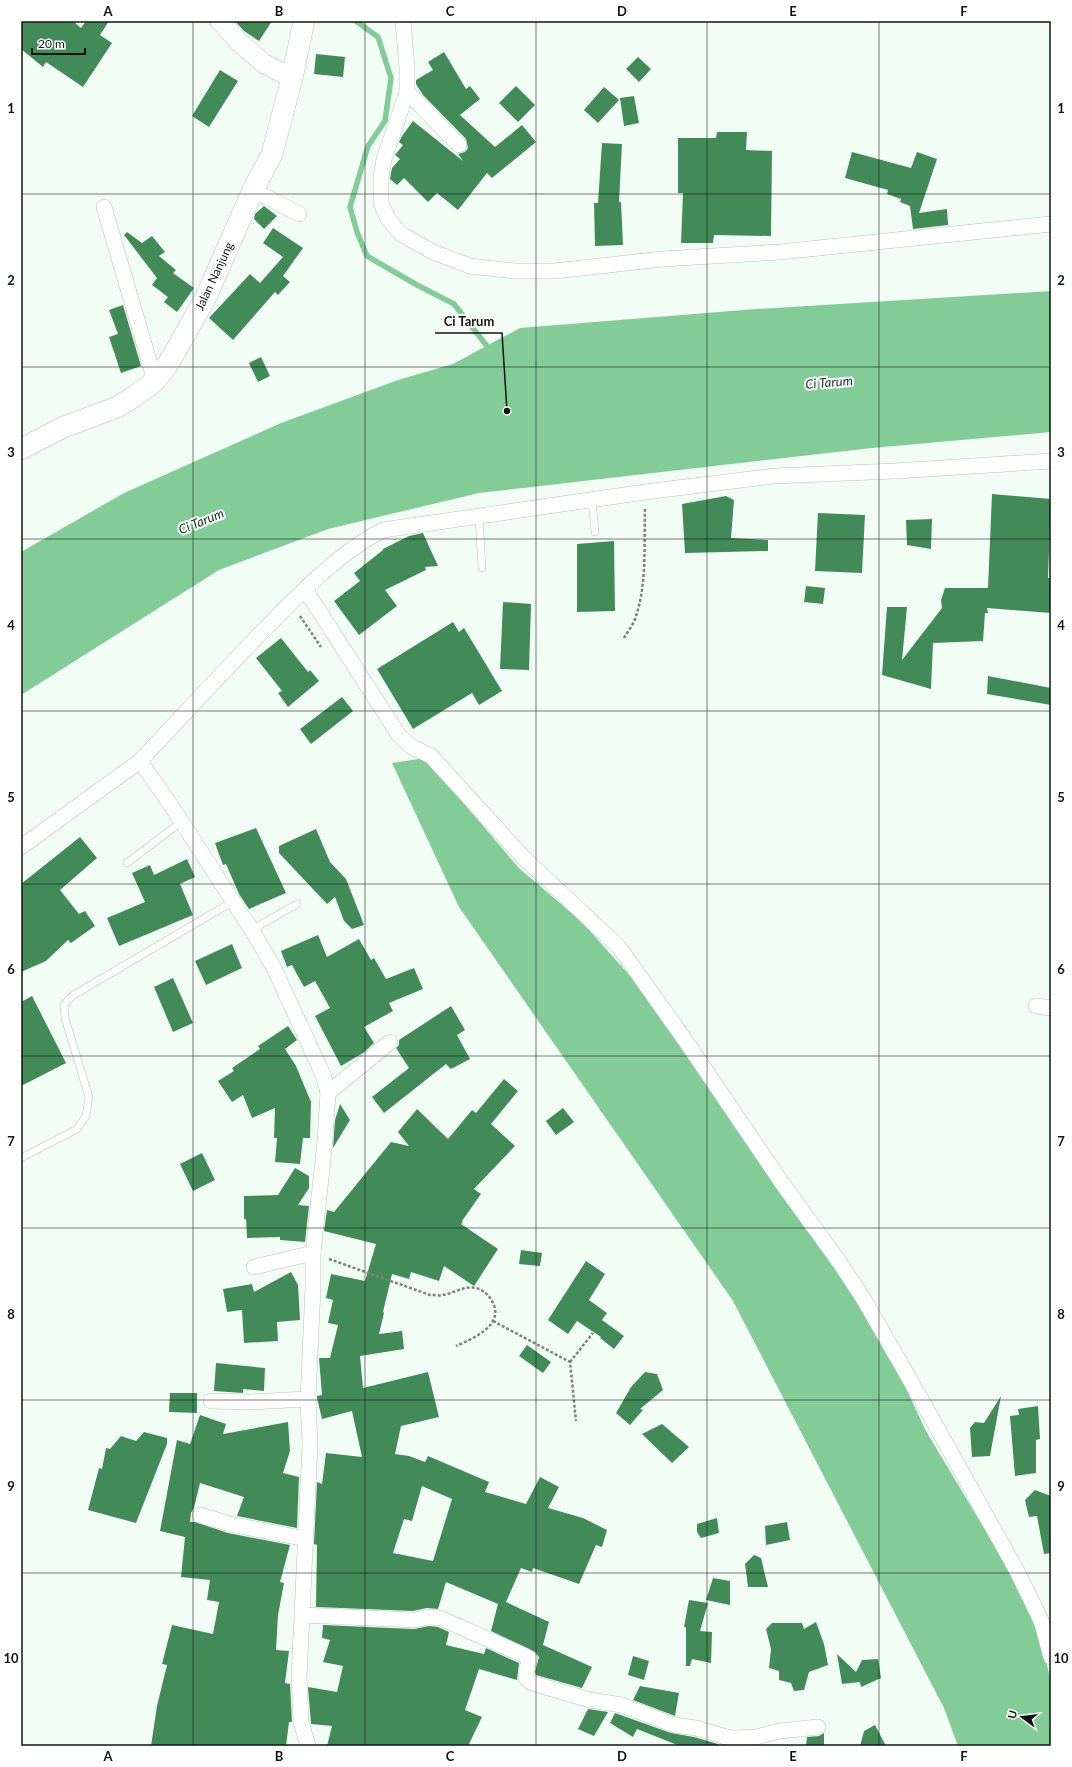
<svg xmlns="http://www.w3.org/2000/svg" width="1072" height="1767" font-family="Lato,sans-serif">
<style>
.water{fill:#84cc97}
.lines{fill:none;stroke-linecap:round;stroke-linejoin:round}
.stream{stroke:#84cc97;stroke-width:5.5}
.building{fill:#438a59;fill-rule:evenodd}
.service-casing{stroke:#b6c2b9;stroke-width:8}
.minor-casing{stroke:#b6c2b9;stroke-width:16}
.tertiary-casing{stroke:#b6c2b9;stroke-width:20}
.secondary-casing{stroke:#b6c2b9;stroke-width:22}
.path{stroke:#7b837d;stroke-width:2.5;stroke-dasharray:3 2;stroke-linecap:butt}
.service{stroke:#fff;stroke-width:7}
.minor{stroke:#fff;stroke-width:15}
.tertiary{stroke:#fff;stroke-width:19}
.secondary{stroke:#fff;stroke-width:21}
.grid{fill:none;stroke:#101411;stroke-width:1;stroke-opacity:0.55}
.labels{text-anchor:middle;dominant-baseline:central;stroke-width:4;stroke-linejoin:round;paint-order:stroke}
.street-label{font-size:12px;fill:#101411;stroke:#fff}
.water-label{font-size:13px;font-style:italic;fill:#13311c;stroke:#fff}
.leader{fill:none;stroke:#101411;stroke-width:1.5}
.callout-dot{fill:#101411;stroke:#fff;stroke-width:1.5}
.callout-label{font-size:13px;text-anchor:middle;font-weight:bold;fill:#101411;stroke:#fff;stroke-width:4;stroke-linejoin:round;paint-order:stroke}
.neatline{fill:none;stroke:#101411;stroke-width:1.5}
.grid-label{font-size:13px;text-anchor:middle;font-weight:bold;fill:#101411}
</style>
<rect width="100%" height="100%" fill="#f2fef5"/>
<g class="water">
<path d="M 1051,291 L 1051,432 L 872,448 L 479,493 L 328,529 L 219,570 L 21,695 L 21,552 L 124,493 L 281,423 L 398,380 L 453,364 L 520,328 L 756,309 Z"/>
<path d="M 425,758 L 519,868 L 582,922 L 631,977 L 822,1250 L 885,1344 L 926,1431 L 1003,1560 L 1038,1633 L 1051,1680 L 1051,1746 L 958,1746 L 944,1708 L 733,1301 L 459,907 L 392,763 Z"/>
</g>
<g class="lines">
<path class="stream" d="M 356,21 L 378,37 L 391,78 L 385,121 L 368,146 L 350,207 L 357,232 L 367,256 L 417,285 L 454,304 L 487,346 L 489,353"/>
</g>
<g class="building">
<path d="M 21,21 L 73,21 L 81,28 L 86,21 L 109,21 L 100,35 L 112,43 L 83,87 L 46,62 L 43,67 L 21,49 Z"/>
<path d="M 235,21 L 272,21 L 259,41 L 244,31 Z"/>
<path d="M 444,52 L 466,89 L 470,86 L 480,99 L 460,115 L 495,147 L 522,125 L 536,142 L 492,178 L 487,173 L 458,210 L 437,193 L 428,202 L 404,178 L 397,185 L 390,179 L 392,168 L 400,159 L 395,155 L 403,145 L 399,142 L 402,136 L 413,121 L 463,161 L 458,154 L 465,152 L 468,148 L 466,139 L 423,95 L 416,84 L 416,80 L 433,70 L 428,62 Z"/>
<path d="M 316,54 L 345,57 L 343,77 L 314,74 Z"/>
<path d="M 638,57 L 651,69 L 639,82 L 626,69 Z"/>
<path d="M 220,70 L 238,81 L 209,127 L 192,116 Z"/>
<path d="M 516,86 L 535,105 L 518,122 L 499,103 Z"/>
<path d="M 604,87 L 619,100 L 598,123 L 584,110 Z"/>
<path d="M 634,96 L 639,123 L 624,126 L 620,98 Z"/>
<path d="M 717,132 L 747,132 L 746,150 L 772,151 L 771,236 L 714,235 L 713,243 L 681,243 L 683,193 L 678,193 L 678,138 L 716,138 Z"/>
<path d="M 602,143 L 622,144 L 619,202 L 621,202 L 623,245 L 595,246 L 594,203 L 598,203 Z"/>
<path d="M 852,152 L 911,168 L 917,152 L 937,159 L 919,213 L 947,209 L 948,225 L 913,229 L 910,206 L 900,202 L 901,199 L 887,194 L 888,190 L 845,178 Z"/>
<path d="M 264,206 L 277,216 L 264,229 L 254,219 L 255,214 Z"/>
<path d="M 273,228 L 303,248 L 283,276 L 290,282 L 278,295 L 275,292 L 233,340 L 209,318 L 250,274 L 260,283 L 283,257 L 263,243 Z"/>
<path d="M 127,232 L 142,243 L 152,236 L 165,252 L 159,256 L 176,270 L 173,273 L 194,288 L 177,312 L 164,302 L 168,297 L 152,285 L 157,278 L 124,235 Z"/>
<path d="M 123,305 L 141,366 L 121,373 L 109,337 L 118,334 L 109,310 Z"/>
<path d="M 261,357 L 270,376 L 258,382 L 249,363 Z"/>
<path d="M 992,494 L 1051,499 L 1048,578 L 1051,578 L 1051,613 L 987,608 L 988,613 L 985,613 L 983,641 L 933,643 L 931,689 L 882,675 L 887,607 L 907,607 L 902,660 L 942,608 L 941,600 L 945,588 L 988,588 Z"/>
<path d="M 726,496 L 734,500 L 731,538 L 768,540 L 768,551 L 685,553 L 682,504 Z"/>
<path d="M 818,513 L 865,515 L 862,573 L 815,571 Z"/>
<path d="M 932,519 L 931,549 L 907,545 L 906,520 Z"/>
<path d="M 423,533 L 438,566 L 425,567 L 426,570 L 385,590 L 397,606 L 359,635 L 334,601 L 360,581 L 354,573 L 383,550 L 383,549 L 409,536 Z"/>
<path d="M 614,541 L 615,611 L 577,612 L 577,544 Z"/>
<path d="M 806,586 L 825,588 L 823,604 L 804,602 Z"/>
<path d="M 503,602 L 531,604 L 529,670 L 500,669 Z"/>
<path d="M 453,622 L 459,632 L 464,628 L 502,691 L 479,705 L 472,693 L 413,729 L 377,669 Z"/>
<path d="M 281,638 L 308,672 L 310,670 L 319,681 L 288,707 L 278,693 L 282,691 L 256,658 Z"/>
<path d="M 988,676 L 1051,688 L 1051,705 L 987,694 Z"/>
<path d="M 342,697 L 353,711 L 311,744 L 300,729 Z"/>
<path d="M 256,828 L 286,893 L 249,909 L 239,894 L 226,864 L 223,865 L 215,843 Z"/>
<path d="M 316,829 L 330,862 L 346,879 L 364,925 L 352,929 L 344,921 L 335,897 L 327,904 L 279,853 L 279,846 Z"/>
<path d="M 80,837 L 97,858 L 60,890 L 79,914 L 85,911 L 95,926 L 71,943 L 68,940 L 46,961 L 21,972 L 21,884 Z"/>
<path d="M 187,859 L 195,877 L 180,884 L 193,915 L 119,946 L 107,918 L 145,902 L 132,873 L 150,865 L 154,875 Z"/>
<path d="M 318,935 L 327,957 L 359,939 L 371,960 L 374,958 L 386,979 L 414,968 L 423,989 L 389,1003 L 393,1011 L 364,1027 L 374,1043 L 363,1053 L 341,1066 L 315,1016 L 330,1008 L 315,981 L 304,987 L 292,965 L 287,967 L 281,951 Z"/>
<path d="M 232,944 L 242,968 L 206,985 L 195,961 Z"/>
<path d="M 173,978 L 193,1023 L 173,1032 L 154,987 Z"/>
<path d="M 32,996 L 66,1063 L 21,1086 L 21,1002 Z"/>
<path d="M 451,1006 L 465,1030 L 457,1035 L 470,1059 L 451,1069 L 446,1064 L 384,1113 L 372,1097 L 409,1068 L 396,1048 L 399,1045 L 399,1040 Z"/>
<path d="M 288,1026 L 297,1040 L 285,1049 L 296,1066 L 311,1102 L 310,1138 L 303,1138 L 300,1164 L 275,1162 L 277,1138 L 274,1138 L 275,1108 L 252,1118 L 243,1095 L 232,1102 L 218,1081 L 234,1071 L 232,1068 L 260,1049 L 258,1046 Z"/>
<path d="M 504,1079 L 518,1091 L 491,1124 L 515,1146 L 474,1189 L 481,1194 L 462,1221 L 463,1222 L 461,1224 L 498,1249 L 474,1286 L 444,1266 L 439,1281 L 411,1272 L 409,1279 L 392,1274 L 383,1312 L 384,1313 L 379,1334 L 402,1331 L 404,1349 L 360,1356 L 363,1388 L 428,1372 L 439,1417 L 401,1426 L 395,1454 L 409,1456 L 425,1462 L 428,1456 L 489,1482 L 485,1492 L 526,1504 L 540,1477 L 559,1487 L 548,1508 L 583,1518 L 607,1530 L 602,1547 L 596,1545 L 579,1584 L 533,1568 L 532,1572 L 521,1568 L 506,1602 L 549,1622 L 543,1645 L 592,1667 L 582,1688 L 536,1675 L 535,1672 L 539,1657 L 535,1652 L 491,1631 L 498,1604 L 446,1582 L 438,1609 L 427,1608 L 413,1611 L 316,1607 L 317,1545 L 314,1544 L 317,1482 L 322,1484 L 326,1453 L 362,1457 L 352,1411 L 322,1419 L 317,1398 L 317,1396 L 322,1395 L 319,1358 L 330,1358 L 338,1325 L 328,1323 L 333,1300 L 326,1298 L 331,1274 L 365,1281 L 376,1244 L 324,1231 L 327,1210 L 334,1212 L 391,1142 L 409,1146 L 398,1132 L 417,1109 L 448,1139 L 472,1110 L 476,1113 ZM 422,1486 L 452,1499 L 433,1561 L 393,1553 L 404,1519 L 412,1521 Z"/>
<path d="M 340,1104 L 350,1120 L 333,1148 L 335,1120 Z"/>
<path d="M 563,1108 L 574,1122 L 556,1135 L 546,1121 Z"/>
<path d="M 202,1153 L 215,1180 L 193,1191 L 180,1164 Z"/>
<path d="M 295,1168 L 309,1176 L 309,1188 L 298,1205 L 309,1206 L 305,1242 L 280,1240 L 280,1237 L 247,1238 L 246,1219 L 244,1219 L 244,1196 L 278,1195 Z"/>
<path d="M 521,1250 L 542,1253 L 540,1266 L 519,1264 Z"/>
<path d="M 586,1261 L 605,1274 L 589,1300 L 607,1313 L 602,1320 L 624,1336 L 614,1349 L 600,1338 L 601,1337 L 577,1321 L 568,1334 L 548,1320 Z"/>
<path d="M 291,1272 L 298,1285 L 300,1320 L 277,1322 L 278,1341 L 244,1343 L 242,1310 L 227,1312 L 223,1289 L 252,1284 L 254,1292 Z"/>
<path d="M 527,1345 L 551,1362 L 543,1373 L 519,1356 Z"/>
<path d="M 216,1363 L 265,1368 L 264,1391 L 243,1389 L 243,1393 L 214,1391 Z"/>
<path d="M 645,1372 L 657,1374 L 663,1390 L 640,1409 L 643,1410 L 630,1425 L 616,1413 L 631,1387 Z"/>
<path d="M 170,1393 L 197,1393 L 197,1413 L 169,1412 Z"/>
<path d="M 1001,1396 L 990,1456 L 972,1457 L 970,1428 L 975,1422 L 984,1423 Z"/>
<path d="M 1038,1406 L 1040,1439 L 1036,1440 L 1036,1473 L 1015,1476 L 1010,1416 L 1019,1415 L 1018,1409 Z"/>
<path d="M 200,1415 L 226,1424 L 223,1434 L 288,1422 L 290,1451 L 283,1473 L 299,1477 L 297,1528 L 237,1516 L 244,1497 L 200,1483 L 194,1508 L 191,1513 L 190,1522 L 195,1522 L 228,1533 L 290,1545 L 280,1582 L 284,1583 L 278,1615 L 276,1650 L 289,1651 L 285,1683 L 290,1684 L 292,1722 L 289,1722 L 286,1746 L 151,1746 L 157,1706 L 167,1665 L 162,1664 L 172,1625 L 213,1634 L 219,1602 L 207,1600 L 210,1580 L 181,1577 L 185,1537 L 160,1531 L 177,1440 L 190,1444 Z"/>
<path d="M 662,1424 L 689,1447 L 672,1463 L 642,1434 Z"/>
<path d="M 144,1432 L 167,1438 L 167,1444 L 136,1523 L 88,1510 L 99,1468 L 102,1469 L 106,1448 L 110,1449 L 121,1436 L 136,1441 Z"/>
<path d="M 1035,1490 L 1051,1496 L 1051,1553 L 1044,1554 L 1037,1516 L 1029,1517 L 1025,1500 Z"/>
<path d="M 717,1518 L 719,1533 L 701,1538 L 697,1532 L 697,1524 Z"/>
<path d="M 787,1522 L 790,1540 L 766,1545 L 765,1526 Z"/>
<path d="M 754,1555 L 761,1558 L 768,1587 L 748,1587 L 745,1564 Z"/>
<path d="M 713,1578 L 730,1581 L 730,1605 L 706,1600 Z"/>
<path d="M 689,1600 L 708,1603 L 700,1631 L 712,1632 L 711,1663 L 692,1659 L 690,1666 L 686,1666 L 686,1627 L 684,1627 Z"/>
<path d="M 816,1622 L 824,1644 L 828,1665 L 809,1672 L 804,1690 L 794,1691 L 791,1683 L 779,1680 L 779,1671 L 769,1668 L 771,1649 L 766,1629 L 772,1623 L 802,1623 L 804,1629 Z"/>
<path d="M 323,1625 L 414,1629 L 429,1626 L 438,1627 L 449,1632 L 446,1645 L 484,1654 L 486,1648 L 519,1663 L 517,1680 L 479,1669 L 465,1710 L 482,1717 L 468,1746 L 327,1746 L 332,1726 L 311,1724 L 308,1687 L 337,1692 L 343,1666 L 323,1662 L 330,1640 L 322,1638 Z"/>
<path d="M 837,1654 L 856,1672 L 862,1660 L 878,1659 L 881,1678 L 861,1687 L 860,1682 L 842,1684 Z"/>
<path d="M 633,1656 L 649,1661 L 644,1680 L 628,1675 Z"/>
<path d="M 640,1686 L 679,1693 L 675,1716 L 633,1700 Z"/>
<path d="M 588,1709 L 608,1712 L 594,1736 L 578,1729 Z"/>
<path d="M 615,1713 L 671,1733 L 694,1737 L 718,1744 L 718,1746 L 680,1746 L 637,1729 L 633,1737 L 610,1723 Z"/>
<path d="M 875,1725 L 886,1746 L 860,1746 L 864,1731 Z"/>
<path d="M 824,1733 L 824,1746 L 806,1746 L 807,1737 L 819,1736 Z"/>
</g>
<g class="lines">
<defs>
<g id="service">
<path d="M 592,500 L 595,532"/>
<path d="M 479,517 L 482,568"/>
<path d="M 127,863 L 181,822"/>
<path d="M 253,932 L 260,925 L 297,904"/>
<path d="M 21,1158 L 77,1129 L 86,1116 L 89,1097 L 65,1018 L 64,1005 L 72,996 L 232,902"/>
</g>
<g id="minor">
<path d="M 403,21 L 407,68 L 407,92 L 384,159 L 381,177 L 381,203 L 388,219 L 401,234 L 433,252 L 470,266 L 515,271 L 555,271 L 662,259 L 780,252 L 1051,224"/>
<path d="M 407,92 L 459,145"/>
<path d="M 253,190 L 299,214"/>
<path d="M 104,207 L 155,381"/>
<path d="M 305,589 L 398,734 L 412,747 L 431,756 L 523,857 L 619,947 L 685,1040 L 782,1183 L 840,1263 L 863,1298 L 917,1392 L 1017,1571 L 1041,1620 L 1051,1657"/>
<path d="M 140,761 C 180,718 220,675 261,633 C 295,598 339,552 383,530 L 645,492 L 774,476 L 895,471 L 1051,461"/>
<path d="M 21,847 L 140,761 L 172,807 L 253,932 L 274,968 L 324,1077 L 328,1093 L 325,1141 L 313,1253 L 313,1287 L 308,1399 L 310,1444 L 299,1678 L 301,1722 L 308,1746"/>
<path d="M 1036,1006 L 1051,1008"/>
<path d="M 328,1093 L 390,1042"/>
<path d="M 254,1267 L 313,1253"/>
<path d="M 211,1401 L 250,1402 L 308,1399"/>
<path d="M 200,1515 L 230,1524 L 306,1539"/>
<path d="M 303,1615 L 414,1620 L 429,1617 L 440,1618 L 526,1656 L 530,1659 L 526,1671 L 526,1678 L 532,1683 L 590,1700 L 622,1705 L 674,1725 L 696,1728 L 726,1737 L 735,1738 L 756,1737 L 780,1731 L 818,1727"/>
</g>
<path id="tertiary" d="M 220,21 L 240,43 L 263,63 L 292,78"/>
<path id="secondary" d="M 21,449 L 64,427 L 117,407 L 135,396 L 155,381 L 168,364 L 205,299 L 253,190 L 272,154 L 292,78 L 304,21"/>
</defs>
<use href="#service" class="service-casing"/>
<use href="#minor" class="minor-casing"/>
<use href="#tertiary" class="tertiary-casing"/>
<use href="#secondary" class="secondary-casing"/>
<g class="path">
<path d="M 300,616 L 321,647"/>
<path d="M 624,638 C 628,631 634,624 636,616 C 647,583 644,544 645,509"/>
<path d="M 329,1259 L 430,1295 C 434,1295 439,1296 443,1295 C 453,1294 464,1285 476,1288 C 483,1290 489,1295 492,1301 C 506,1325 472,1339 456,1346"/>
<path d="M 493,1321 L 570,1362 L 576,1421"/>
<path d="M 570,1362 L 593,1333"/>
</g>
<use href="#service" class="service"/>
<use href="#minor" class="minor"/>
<use href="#tertiary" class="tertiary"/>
<use href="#secondary" class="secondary"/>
</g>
<path class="grid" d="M 193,21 L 193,1746M 365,21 L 365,1746M 536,21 L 536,1746M 707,21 L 707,1746M 879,21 L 879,1746M 21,194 L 1051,194M 21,367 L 1051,367M 21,539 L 1051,539M 21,711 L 1051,711M 21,884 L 1051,884M 21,1056 L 1051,1056M 21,1228 L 1051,1228M 21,1400 L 1051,1400M 21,1573 L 1051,1573"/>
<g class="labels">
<g class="street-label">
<text transform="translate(214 276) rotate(-65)">Jalan Nanjung</text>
</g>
<g class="water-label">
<text transform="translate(829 382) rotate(-5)">Ci Tarum</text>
<text transform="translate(201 521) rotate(-22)">Ci Tarum</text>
</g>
</g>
<path class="leader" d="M507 411L502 333H435"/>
<circle class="callout-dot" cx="507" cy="411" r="4"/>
<g class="callout-label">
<text x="469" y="326">Ci Tarum</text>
</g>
<rect width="1072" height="1767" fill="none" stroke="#ffffff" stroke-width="44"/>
<g transform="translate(1022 1717) rotate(285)" stroke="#ffffff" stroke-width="3" paint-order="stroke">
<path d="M0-3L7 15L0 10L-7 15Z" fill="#101411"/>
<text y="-6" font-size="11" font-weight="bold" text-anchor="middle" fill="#101411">U</text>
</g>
<path d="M32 48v6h53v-6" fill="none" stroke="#101411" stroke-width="2"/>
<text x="38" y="48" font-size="12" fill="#101411" stroke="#ffffff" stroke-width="3" paint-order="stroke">20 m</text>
<rect x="22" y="22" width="1028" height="1723" class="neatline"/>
<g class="grid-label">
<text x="108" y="16">A</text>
<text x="279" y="16">B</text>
<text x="450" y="16">C</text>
<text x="622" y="16">D</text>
<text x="793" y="16">E</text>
<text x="964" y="16">F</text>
<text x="11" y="113">1</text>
<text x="1061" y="113">1</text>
<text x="11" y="285">2</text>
<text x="1061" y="285">2</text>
<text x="11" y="457">3</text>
<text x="1061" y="457">3</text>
<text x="11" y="630">4</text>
<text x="1061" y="630">4</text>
<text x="11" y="802">5</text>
<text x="1061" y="802">5</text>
<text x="11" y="974">6</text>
<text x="1061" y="974">6</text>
<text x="11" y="1146">7</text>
<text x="1061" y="1146">7</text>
<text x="11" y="1319">8</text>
<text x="1061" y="1319">8</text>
<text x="11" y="1491">9</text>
<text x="1061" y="1491">9</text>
<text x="11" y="1663">10</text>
<text x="1061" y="1663">10</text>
<text x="108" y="1761">A</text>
<text x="279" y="1761">B</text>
<text x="450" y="1761">C</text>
<text x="622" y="1761">D</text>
<text x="793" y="1761">E</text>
<text x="964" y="1761">F</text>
</g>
</svg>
